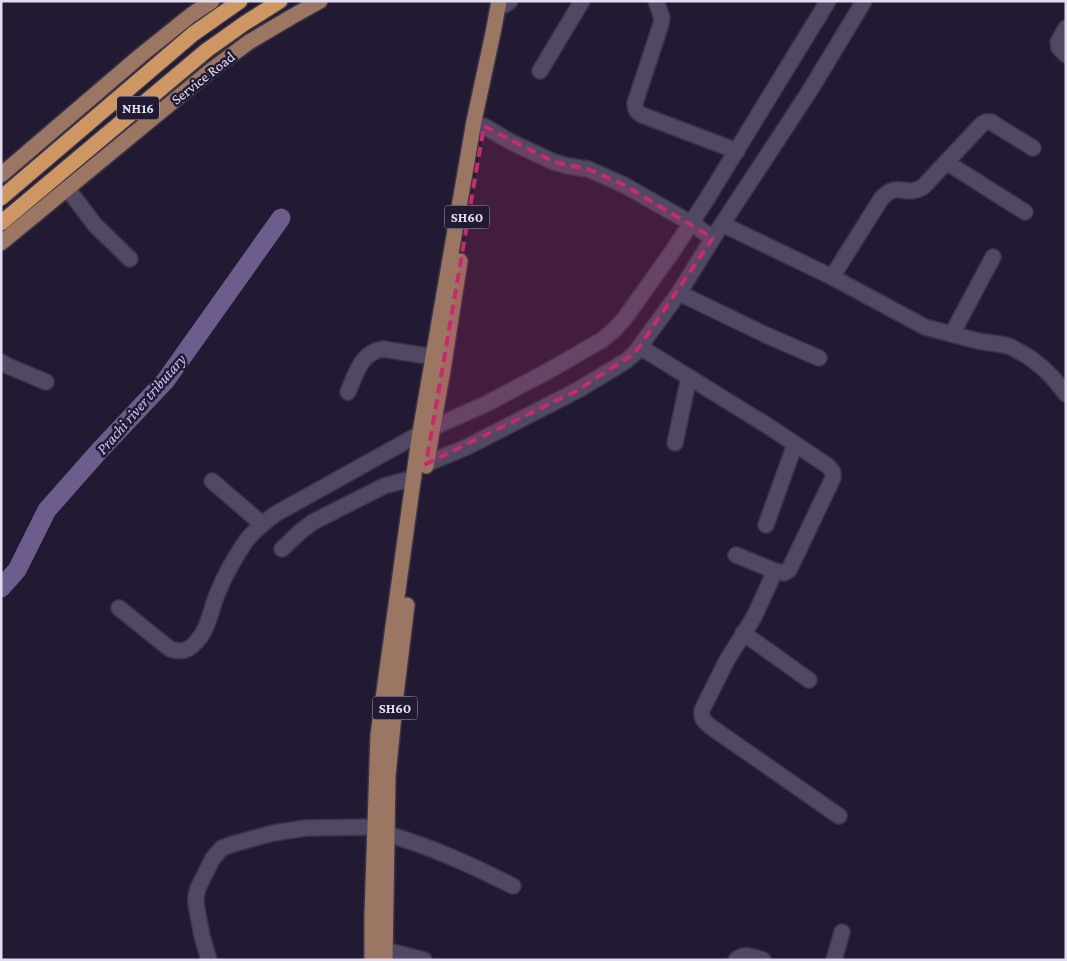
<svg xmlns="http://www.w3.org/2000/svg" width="1067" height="961" font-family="'Crimson Pro',serif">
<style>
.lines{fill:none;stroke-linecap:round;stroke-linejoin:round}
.river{stroke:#6d5d8d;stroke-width:19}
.minor-casing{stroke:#3b3448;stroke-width:18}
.major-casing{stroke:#3b3448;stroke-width:18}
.highway-casing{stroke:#3b3448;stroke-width:18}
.minor{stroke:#514964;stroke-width:15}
.major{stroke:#9b7763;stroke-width:15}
.highway{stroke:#cd9663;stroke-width:15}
.marked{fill:#c52c6a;fill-opacity:0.2;stroke:#c52c6a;stroke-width:4;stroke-dasharray:10 6;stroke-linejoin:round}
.labels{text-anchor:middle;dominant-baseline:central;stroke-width:5;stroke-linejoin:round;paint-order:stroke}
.shield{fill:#221a32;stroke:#a9a3b6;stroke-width:1}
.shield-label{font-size:14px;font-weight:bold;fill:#e3deef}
.street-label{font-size:15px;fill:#e3deef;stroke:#221a32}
.water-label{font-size:16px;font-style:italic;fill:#d1bffb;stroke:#221a32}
</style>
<rect width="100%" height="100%" fill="#221a32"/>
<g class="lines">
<path class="river" d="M 1,588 L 17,570 L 47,510 L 100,450 L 166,380 L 281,218"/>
<defs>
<g id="minor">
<path d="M 656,1 L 662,18 L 661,24 L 635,103 C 635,110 637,112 642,115 L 737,151"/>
<path d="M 505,5 L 510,1"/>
<path d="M 1066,28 L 1058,42 L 1059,48 L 1066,55"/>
<path d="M 540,71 L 582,1"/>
<path d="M 484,126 L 511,142 L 554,162 L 568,166 L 588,169 L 624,185 L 654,202 L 691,223 L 713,238"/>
<path d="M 946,162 L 1025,212"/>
<path d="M 67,188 L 95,225 L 130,259"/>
<path d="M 722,224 L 832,277 L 925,327 L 978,341 L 1004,345 L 1011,347 L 1029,357 L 1043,368 L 1053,378 L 1066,394"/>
<path d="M 832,277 L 881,199 C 898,180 905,198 923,187 L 982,124 L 986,122 L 991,122 L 1033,148"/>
<path d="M 679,293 L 766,335 L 819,358"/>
<path d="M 952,334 L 993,257"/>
<path d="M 640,347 L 768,426 L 828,466 L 833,472 L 833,478 L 789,570 L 784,573 L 775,571 L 736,555"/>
<path d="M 1,362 L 8,366 L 46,382"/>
<path d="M 348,392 C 356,374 361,352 383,349 L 433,357"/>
<path d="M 432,428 L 488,403 L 550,370 L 602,340 L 614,330 L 625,318 L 672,252 L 705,202 L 828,1"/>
<path d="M 675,443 L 689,377"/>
<path d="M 426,464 L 467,447 L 578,390 L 626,361 L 635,353 L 679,293 L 713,238 L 809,92 L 864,1"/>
<path d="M 212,481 L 262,524"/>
<path d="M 766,525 L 795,444"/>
<path d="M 282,549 L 301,531 L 313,522 L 384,486 L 414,478"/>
<path d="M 775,571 L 754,617 L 727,660 L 702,710 C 701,719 704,721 711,727 L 839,816"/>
<path d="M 119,608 L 170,649 C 181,653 189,651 197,641 C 209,628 211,608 218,592 C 225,575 235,557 246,541 C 254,530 266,521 277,513 L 421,433"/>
<path d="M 743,633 L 809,680"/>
<path d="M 387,834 C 432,847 471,865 513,886"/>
<path d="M 385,950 L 424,960"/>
<path d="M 209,960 L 202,936 L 196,904 L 196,896 L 198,888 L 213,858 L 222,848 L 233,844 L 273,833 L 306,828 L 375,827"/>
<path d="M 736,960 C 744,952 753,957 763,960"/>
<path d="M 834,960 L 842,932"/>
</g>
<g id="major">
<path d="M 1,175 L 140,56 L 191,15 L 212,1"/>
<path d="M 1,243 L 210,71 L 249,42 L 293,16 L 320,1"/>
<path d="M 426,466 L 443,370 L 460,261"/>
<path d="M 372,960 L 372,915 L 378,735 L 419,438 L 433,357 L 474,121 L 493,33 L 499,1"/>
<path d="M 385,960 L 388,776 L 396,695 L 407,605"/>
</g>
<g id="highway">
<path d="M 1,198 L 193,34 L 240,1"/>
<path d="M 1,223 L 207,50 L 245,23 L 280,1"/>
</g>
</defs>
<use href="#minor" class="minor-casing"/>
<use href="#major" class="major-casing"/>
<use href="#highway" class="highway-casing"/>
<use href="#minor" class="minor"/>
<use href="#major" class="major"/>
<use href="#highway" class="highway"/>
</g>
<path class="marked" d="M 484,126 L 554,162 L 588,169 L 624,185 L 713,238 L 635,353 L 578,390 L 426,464 Z"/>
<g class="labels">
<g class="shield">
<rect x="117" y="96.5" width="42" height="23" rx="4"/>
<rect x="444.5" y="205.5" width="45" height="23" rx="4"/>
<rect x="372.5" y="696.5" width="45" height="23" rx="4"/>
</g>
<g class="shield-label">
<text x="138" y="108">NH16</text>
<text x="467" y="217">SH60</text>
<text x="395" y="708">SH60</text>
</g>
<g class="street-label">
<text transform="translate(203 78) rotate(-38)">Service Road</text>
</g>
<g class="water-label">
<text transform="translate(141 404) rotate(-49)">Prachi river tributary</text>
</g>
</g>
<rect width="1067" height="961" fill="none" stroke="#e3deef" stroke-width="5"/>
</svg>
